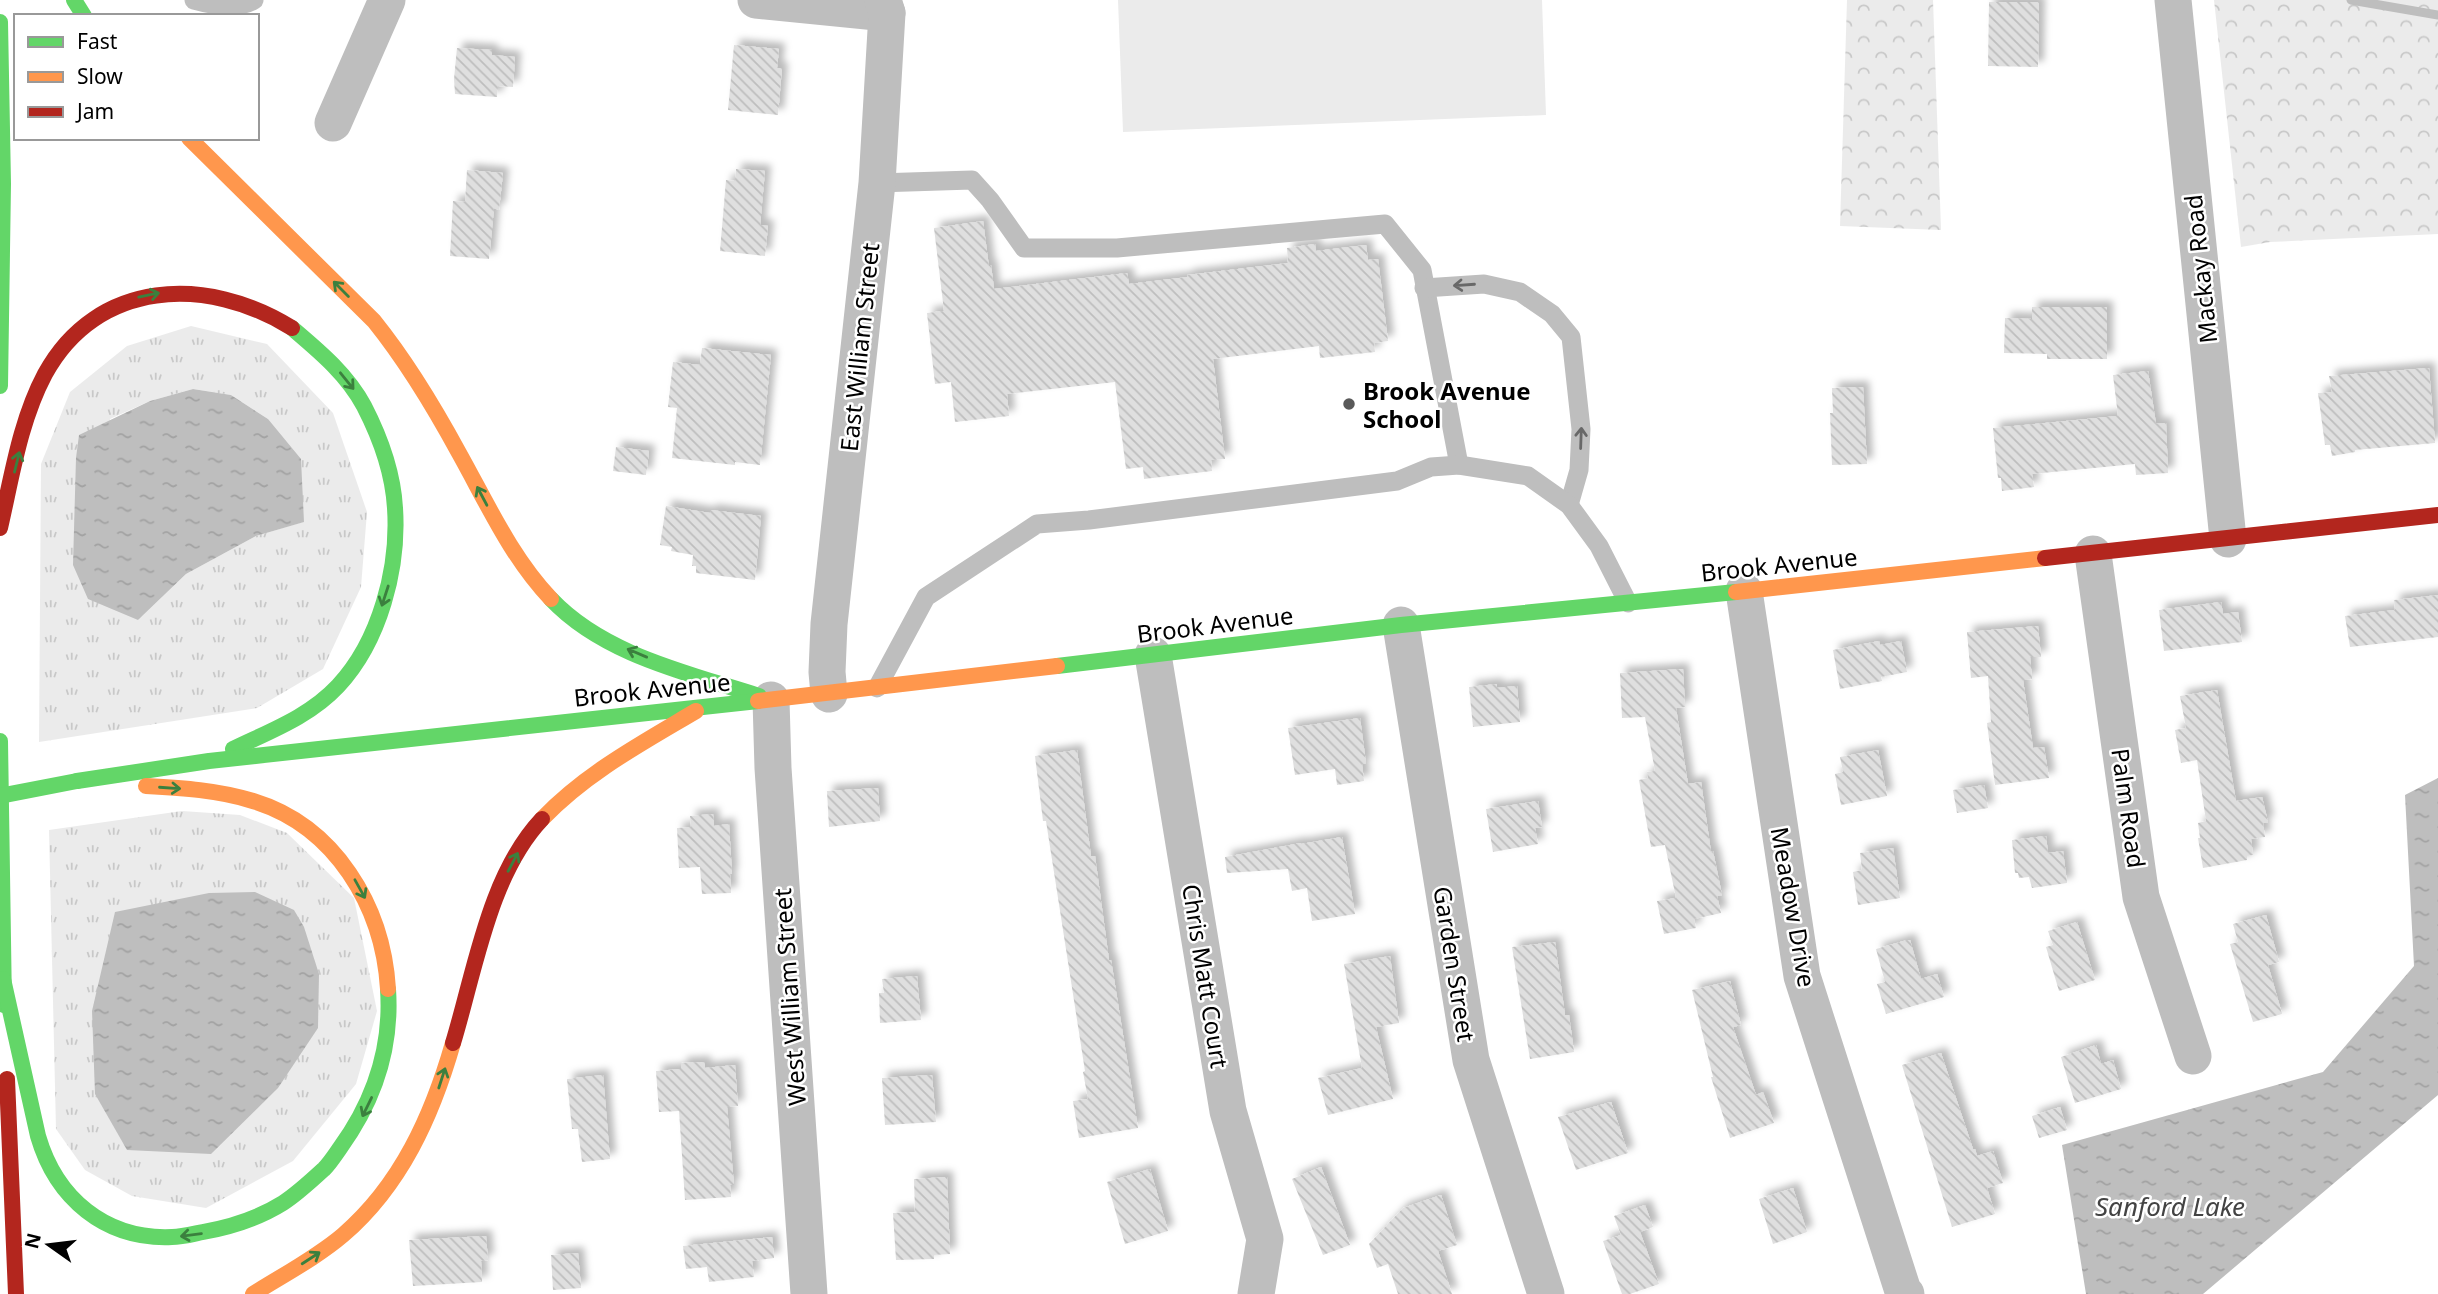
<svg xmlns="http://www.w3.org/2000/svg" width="2438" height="1294" font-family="'Noto Sans',sans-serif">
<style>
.grass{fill:url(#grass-tufts);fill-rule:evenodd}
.forest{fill:url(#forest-crowns)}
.pitch{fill:#ebebeb}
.water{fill:url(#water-ripples)}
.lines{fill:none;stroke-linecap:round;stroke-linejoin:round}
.stream{stroke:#bebebe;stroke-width:9}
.building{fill:url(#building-back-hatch);filter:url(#shadow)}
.lane{stroke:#bebebe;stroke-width:19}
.street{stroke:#bebebe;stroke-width:37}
.fast{stroke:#63d668;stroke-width:16}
.slow{stroke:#ff974d;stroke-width:16}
.jam{stroke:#b3261e;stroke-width:16}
.fast-bridge{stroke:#63d668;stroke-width:16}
.oneway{stroke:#686868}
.oneway2{stroke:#3b803e}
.poi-dot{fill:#595959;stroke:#fff;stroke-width:2.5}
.labels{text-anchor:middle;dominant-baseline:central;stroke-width:5;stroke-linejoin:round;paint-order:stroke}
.street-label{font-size:24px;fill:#000;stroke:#fff}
.poi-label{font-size:24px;font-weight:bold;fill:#000;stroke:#fff;text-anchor:start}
.water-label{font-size:26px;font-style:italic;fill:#434343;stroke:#fff}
</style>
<defs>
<pattern id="grass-tufts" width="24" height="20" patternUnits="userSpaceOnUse" patternTransform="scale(1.75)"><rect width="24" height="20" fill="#ebebeb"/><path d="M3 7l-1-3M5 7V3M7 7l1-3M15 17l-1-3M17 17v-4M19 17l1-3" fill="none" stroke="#c8c8c8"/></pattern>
<pattern id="forest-crowns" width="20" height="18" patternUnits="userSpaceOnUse" patternTransform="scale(1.75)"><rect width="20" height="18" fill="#ebebeb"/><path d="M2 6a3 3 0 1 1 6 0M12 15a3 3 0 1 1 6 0" fill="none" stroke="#c8c8c8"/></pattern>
<pattern id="water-ripples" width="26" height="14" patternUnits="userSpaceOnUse" patternTransform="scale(1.75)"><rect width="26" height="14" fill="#bebebe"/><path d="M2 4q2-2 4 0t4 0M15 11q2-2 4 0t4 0" fill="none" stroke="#a2a2a2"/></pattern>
<pattern id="building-back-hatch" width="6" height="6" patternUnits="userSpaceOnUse" patternTransform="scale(1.75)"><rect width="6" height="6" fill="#dfdfdf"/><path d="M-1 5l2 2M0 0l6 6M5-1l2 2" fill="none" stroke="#bebebe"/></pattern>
<filter id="shadow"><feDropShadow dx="6" dy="-6" stdDeviation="3.5" flood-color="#0004"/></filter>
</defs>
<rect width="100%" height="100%" fill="#fff"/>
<g class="grass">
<path d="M 191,326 L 267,344 L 333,413 L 367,512 L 361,587 L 323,669 L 257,708 L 39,742 L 41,464 L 70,392 L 127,346 ZM 193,389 L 231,395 L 268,419 L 303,522 L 256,536 L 186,574 L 138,620 L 110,419 L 150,401 Z"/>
<path d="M 182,811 L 240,815 L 287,833 L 354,898 L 377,1011 L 356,1084 L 293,1161 L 206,1208 L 132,1196 L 85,1170 L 56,1129 L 49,830 Z"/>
</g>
<g class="forest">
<path d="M 1847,0 L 1933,0 L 1941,230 L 1840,226 Z"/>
<path d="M 2214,0 L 2438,0 L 2438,234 L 2270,242 L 2241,247 Z"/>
</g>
<path class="pitch" d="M 1118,0 L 1542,0 L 1546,115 L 1123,132 Z"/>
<g class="water">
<path d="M 193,389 L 231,395 L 268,419 L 301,459 L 304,522 L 256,536 L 186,574 L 138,620 L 88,599 L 73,565 L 76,458 L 79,435 L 150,401 Z"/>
<path d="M 2438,778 L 2438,1095 L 2203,1294 L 2086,1294 L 2062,1145 L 2323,1072 L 2414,966 L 2405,795 Z"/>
<path d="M 255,892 L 294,910 L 304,927 L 319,974 L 318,1028 L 278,1088 L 211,1154 L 127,1150 L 95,1094 L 92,1011 L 115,912 L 209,893 Z"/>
</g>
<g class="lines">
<path class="stream" d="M 2351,0 L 2438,15"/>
</g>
<g class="building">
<path d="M 1989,2 L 2039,2 L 2038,67 L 1988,66 Z"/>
<path d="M 734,45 L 779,49 L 777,68 L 782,68 L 778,115 L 728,110 Z"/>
<path d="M 457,48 L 492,50 L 492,55 L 515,57 L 513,87 L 498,86 L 497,97 L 455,94 L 454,79 Z"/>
<path d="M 736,169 L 765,171 L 760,225 L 768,226 L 765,256 L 720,251 L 726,180 L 735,181 Z"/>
<path d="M 467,170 L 503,173 L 499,210 L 494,208 L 489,259 L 450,256 L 453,201 L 465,202 Z"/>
<path d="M 983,221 L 989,267 L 991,265 L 994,289 L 1127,273 L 1129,284 L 1188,277 L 1187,275 L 1288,263 L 1287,248 L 1315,244 L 1316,251 L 1366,245 L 1368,260 L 1378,259 L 1388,341 L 1374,343 L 1375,352 L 1320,358 L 1319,346 L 1213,359 L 1225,459 L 1211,460 L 1212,471 L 1144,479 L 1143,467 L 1126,469 L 1115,382 L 1007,394 L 1009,416 L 955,422 L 951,382 L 935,384 L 927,313 L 944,311 L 934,228 Z"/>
<path d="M 2032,307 L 2107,307 L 2107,359 L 2047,359 L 2047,354 L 2004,353 L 2005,318 L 2032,319 Z"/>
<path d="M 702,348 L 771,355 L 760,465 L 735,462 L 735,465 L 672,458 L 677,408 L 668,407 L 673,362 L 700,365 Z"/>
<path d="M 2429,368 L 2435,443 L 2355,450 L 2355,452 L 2332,456 L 2330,445 L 2325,445 L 2318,393 L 2332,392 L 2329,376 Z"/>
<path d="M 2148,371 L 2156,424 L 2166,423 L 2168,473 L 2136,475 L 2135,464 L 2032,474 L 2034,487 L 2002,491 L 2001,478 L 1998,478 L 1993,428 L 2118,416 L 2113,375 Z"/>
<path d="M 1863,387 L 1867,464 L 1832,465 L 1830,413 L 1833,413 L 1832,388 Z"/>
<path d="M 616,447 L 649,451 L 646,475 L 613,471 Z"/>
<path d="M 666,506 L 710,513 L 710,510 L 761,516 L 755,580 L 696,573 L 696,566 L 692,566 L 693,555 L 671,551 L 672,547 L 660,545 Z"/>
<path d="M 2438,595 L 2438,637 L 2350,647 L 2345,616 L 2395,610 L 2394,600 Z"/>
<path d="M 2221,602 L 2223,614 L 2238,612 L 2242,642 L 2164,651 L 2159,610 Z"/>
<path d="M 2038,626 L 2041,657 L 2030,657 L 2032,679 L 2023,680 L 2033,748 L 2044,747 L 2049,778 L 1995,785 L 1987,723 L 1991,722 L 1988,676 L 1971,678 L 1967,632 Z"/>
<path d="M 1879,641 L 1880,645 L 1901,641 L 1907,672 L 1881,677 L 1882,681 L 1840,689 L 1833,650 Z"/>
<path d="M 1683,669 L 1685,707 L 1676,708 L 1688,784 L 1701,782 L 1711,852 L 1713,851 L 1722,895 L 1717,896 L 1721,913 L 1694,919 L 1696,928 L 1664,934 L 1657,901 L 1676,898 L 1665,845 L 1651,847 L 1639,780 L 1648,778 L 1647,772 L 1655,771 L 1645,717 L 1622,718 L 1620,673 Z"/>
<path d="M 1497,684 L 1497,688 L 1517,686 L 1520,722 L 1473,727 L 1469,687 Z"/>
<path d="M 2217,690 L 2236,801 L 2262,797 L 2268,822 L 2263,823 L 2265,837 L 2251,839 L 2253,855 L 2247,856 L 2247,860 L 2203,868 L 2198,838 L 2200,838 L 2198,823 L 2206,821 L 2197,760 L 2181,763 L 2175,730 L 2186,728 L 2180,696 Z"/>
<path d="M 1360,718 L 1366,763 L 1362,764 L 1364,781 L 1337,785 L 1335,769 L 1295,775 L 1288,728 Z"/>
<path d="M 1077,750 L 1091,856 L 1095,856 L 1109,960 L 1111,960 L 1138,1128 L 1079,1138 L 1073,1101 L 1088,1099 L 1083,1072 L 1085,1071 L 1046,821 L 1043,821 L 1035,756 Z"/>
<path d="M 1878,750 L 1887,796 L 1841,805 L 1835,774 L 1843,772 L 1840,757 Z"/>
<path d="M 1984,785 L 1988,808 L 1957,813 L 1953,790 Z"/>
<path d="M 878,788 L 880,821 L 829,827 L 827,791 Z"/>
<path d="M 1538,801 L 1542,827 L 1535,828 L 1538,844 L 1493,852 L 1486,809 Z"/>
<path d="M 713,814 L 714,826 L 729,824 L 732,874 L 730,874 L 731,893 L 702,894 L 700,867 L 679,868 L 677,828 L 691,827 L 690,816 Z"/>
<path d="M 2046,836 L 2048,853 L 2063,851 L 2067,883 L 2032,888 L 2029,877 L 2019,878 L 2018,873 L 2015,873 L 2012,840 Z"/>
<path d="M 1342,837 L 1355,914 L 1312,921 L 1307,888 L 1292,891 L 1288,869 L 1227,873 L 1225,857 L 1301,843 L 1301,844 Z"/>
<path d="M 1893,848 L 1900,898 L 1858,905 L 1853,872 L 1862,870 L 1860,853 Z"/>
<path d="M 2266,915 L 2279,962 L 2268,965 L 2282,1014 L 2253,1022 L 2230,944 L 2238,942 L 2233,924 Z"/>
<path d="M 2077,922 L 2095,980 L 2059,991 L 2046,947 L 2053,945 L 2048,931 Z"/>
<path d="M 1907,940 L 1910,940 L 1921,979 L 1937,974 L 1944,997 L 1886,1014 L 1877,984 L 1885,982 L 1876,949 Z"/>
<path d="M 1555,942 L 1565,1015 L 1569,1015 L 1574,1052 L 1530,1059 L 1512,947 Z"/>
<path d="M 1390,956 L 1399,1023 L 1376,1027 L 1393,1099 L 1328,1115 L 1318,1078 L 1362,1068 L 1344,964 Z"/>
<path d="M 917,976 L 921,1020 L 880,1023 L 879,993 L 884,993 L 882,979 Z"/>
<path d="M 1730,981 L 1741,1025 L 1733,1027 L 1756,1095 L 1763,1092 L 1774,1123 L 1730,1138 L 1711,1077 L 1713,1077 L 1692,990 Z"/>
<path d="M 2096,1045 L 2101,1064 L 2113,1060 L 2121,1089 L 2075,1103 L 2061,1057 Z"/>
<path d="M 1941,1053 L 1973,1149 L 1975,1149 L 1977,1156 L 1993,1151 L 2003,1183 L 1987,1188 L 1995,1214 L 1952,1227 L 1902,1065 Z"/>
<path d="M 705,1062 L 705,1068 L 735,1065 L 738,1106 L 727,1107 L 734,1185 L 730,1185 L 731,1197 L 685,1200 L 679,1111 L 659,1112 L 656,1071 L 681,1069 L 681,1063 Z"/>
<path d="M 603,1075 L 610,1159 L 582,1162 L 578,1129 L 572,1129 L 567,1079 Z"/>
<path d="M 932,1075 L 936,1122 L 885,1125 L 882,1078 Z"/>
<path d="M 1611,1102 L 1628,1153 L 1576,1170 L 1558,1117 Z"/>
<path d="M 2060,1107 L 2067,1130 L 2039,1138 L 2032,1116 Z"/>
<path d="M 1321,1167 L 1350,1245 L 1323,1255 L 1292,1179 Z"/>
<path d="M 1150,1169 L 1168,1231 L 1125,1244 L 1107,1182 Z"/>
<path d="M 947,1177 L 950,1254 L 934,1255 L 934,1259 L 896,1260 L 893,1213 L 915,1212 L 914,1179 Z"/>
<path d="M 1793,1188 L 1807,1232 L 1773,1244 L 1759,1199 Z"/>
<path d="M 1441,1195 L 1457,1245 L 1438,1251 L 1452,1294 L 1398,1294 L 1388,1264 L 1377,1268 L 1369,1244 L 1403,1208 Z"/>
<path d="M 1645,1205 L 1653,1227 L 1640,1232 L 1659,1284 L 1630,1294 L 1622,1294 L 1603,1241 L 1621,1235 L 1614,1216 Z"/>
<path d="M 486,1236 L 488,1260 L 481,1261 L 482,1282 L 413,1286 L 409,1240 Z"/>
<path d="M 772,1237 L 774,1258 L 752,1261 L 754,1277 L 709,1282 L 707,1267 L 686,1269 L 683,1246 Z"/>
<path d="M 578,1253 L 581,1288 L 553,1290 L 551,1255 Z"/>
</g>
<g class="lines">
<g class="lane">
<path d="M 194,0 C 212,5 238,10 254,0"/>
<path d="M 877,183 L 972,180 L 990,200 L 1024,248 L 1117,248 L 1385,224 L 1422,270 L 1459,465"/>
<path d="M 1424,288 L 1484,284 L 1520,292 L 1552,314 L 1571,337 L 1581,429 L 1579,470 L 1569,505"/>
<path d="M 877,688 L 926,597 L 1037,524 L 1089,520 L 1397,481 L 1431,467 L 1459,465 L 1528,476 L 1569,505 L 1599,546 L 1628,603"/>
</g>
<g class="street">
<path d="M 756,0 L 887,13"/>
<path d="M 2173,0 L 2228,539"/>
<path d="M 333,123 L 387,0"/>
<path d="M 2093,554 L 2141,897 L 2193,1056"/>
<path d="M 1744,591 L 1802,976 L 1903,1291 L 1906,1294"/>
<path d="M 1401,625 L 1471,1060 L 1546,1294"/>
<path d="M 1153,655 L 1228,1111 L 1265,1239 L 1256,1294"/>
<path d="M 829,694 L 827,672 L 829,624 L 877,183 L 887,13 L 883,0"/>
<path d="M 771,700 L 773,768 L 809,1294"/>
</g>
<g class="fast">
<path d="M 74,0 L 84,16"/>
<path d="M 0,22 L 3,184 L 0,386"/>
<path d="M 551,599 C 604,655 688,673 759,696"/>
<path d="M 1057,666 L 1401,625 L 1736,592"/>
<path d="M 0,741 L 4,1005"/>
<path d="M 233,749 C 270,731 309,717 338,686 C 380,641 399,568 395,508 C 393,473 380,437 364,406 C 347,374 319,351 292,328"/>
<path d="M 77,781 L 209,761 L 758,701"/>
<path d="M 3,979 L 38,1136 C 56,1198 105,1240 172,1237 C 182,1237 193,1234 203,1232 C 231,1227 259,1218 283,1203 C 297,1194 311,1181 324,1169 C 330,1163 335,1155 340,1148 C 374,1101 392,1047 388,989"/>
</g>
<g class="slow">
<path d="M 189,138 L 374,321 C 407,362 434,407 459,453 C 487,503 511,557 551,599"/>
<path d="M 1736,592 L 2045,558"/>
<path d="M 758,701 L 1057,666"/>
<path d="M 146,786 C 182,788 218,790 253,801 C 335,826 383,906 388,989"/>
<path d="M 542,819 C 586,773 642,743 696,711"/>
<path d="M 253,1294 C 283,1275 316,1258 343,1235 C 401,1185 432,1116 453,1043"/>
</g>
<g class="jam">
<path d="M 0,528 C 12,476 20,421 45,374 C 97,279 207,275 292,328"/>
<path d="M 2045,558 L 2438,515"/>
<path d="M 453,1043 C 475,971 489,875 542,819"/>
<path d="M 7,1079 L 16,1294"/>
</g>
<path class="fast-bridge" d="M 0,796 L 77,781"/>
</g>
<defs><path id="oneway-shaft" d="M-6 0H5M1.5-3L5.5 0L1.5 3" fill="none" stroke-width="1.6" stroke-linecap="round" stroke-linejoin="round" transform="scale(1.75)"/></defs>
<g class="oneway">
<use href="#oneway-shaft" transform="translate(1464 285) rotate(176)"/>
<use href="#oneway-shaft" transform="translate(1581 438) rotate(-88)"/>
</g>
<g class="oneway2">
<use href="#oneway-shaft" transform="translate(341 289) rotate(-135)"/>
<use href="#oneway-shaft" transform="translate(149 295) rotate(-12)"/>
<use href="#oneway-shaft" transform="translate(347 381) rotate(51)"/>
<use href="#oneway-shaft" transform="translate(17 462) rotate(-76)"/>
<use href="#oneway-shaft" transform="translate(482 496) rotate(-118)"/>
<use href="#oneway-shaft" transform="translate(385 596) rotate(108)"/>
<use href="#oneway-shaft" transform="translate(637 653) rotate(-157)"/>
<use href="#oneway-shaft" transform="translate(170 788) rotate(4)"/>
<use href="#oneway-shaft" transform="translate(513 862) rotate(-62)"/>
<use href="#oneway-shaft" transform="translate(360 889) rotate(61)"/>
<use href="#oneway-shaft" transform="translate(442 1078) rotate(-72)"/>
<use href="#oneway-shaft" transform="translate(367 1107) rotate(116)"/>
<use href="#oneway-shaft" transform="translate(191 1235) rotate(173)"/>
<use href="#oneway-shaft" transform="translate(311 1258) rotate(-33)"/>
</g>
<circle class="poi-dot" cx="1349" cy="404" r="7"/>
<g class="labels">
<g class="street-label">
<text transform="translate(2200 269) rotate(-96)">Mackay Road</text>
<text transform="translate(859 347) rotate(-84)">East William Street</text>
<text transform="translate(1779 564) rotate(-6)">Brook Avenue</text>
<text transform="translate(1215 624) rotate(-7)">Brook Avenue</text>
<text transform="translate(652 689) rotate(-6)">Brook Avenue</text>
<text transform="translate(2129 808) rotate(82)">Palm Road</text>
<text transform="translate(1794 907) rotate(80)">Meadow Drive</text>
<text transform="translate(1455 964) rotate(81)">Garden Street</text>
<text transform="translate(1206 976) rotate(81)">Chris Matt Court</text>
<text transform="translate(789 997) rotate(-94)">West William Street</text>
</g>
<g class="poi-label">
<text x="1363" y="390">Brook Avenue<tspan x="1363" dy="28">School</tspan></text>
</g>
<g class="water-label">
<text x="2170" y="1206">Sanford Lake</text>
</g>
</g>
<rect x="14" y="14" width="245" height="126" fill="#ffffff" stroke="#999999" stroke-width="2"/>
<rect x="28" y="37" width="35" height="10" fill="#63d668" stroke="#999999" stroke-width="2"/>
<text x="77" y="49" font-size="21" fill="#000000">Fast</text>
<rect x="28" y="72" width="35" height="10" fill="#ff974d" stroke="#999999" stroke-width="2"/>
<text x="77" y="84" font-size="21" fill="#000000">Slow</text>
<rect x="28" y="107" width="35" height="10" fill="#b3261e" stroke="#999999" stroke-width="2"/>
<text x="77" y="119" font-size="21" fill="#000000">Jam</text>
<g transform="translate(49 1245) rotate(284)" stroke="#ffffff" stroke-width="5" paint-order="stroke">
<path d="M0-5L12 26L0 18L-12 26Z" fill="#000000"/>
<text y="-10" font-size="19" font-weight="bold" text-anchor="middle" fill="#000000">N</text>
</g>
</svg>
